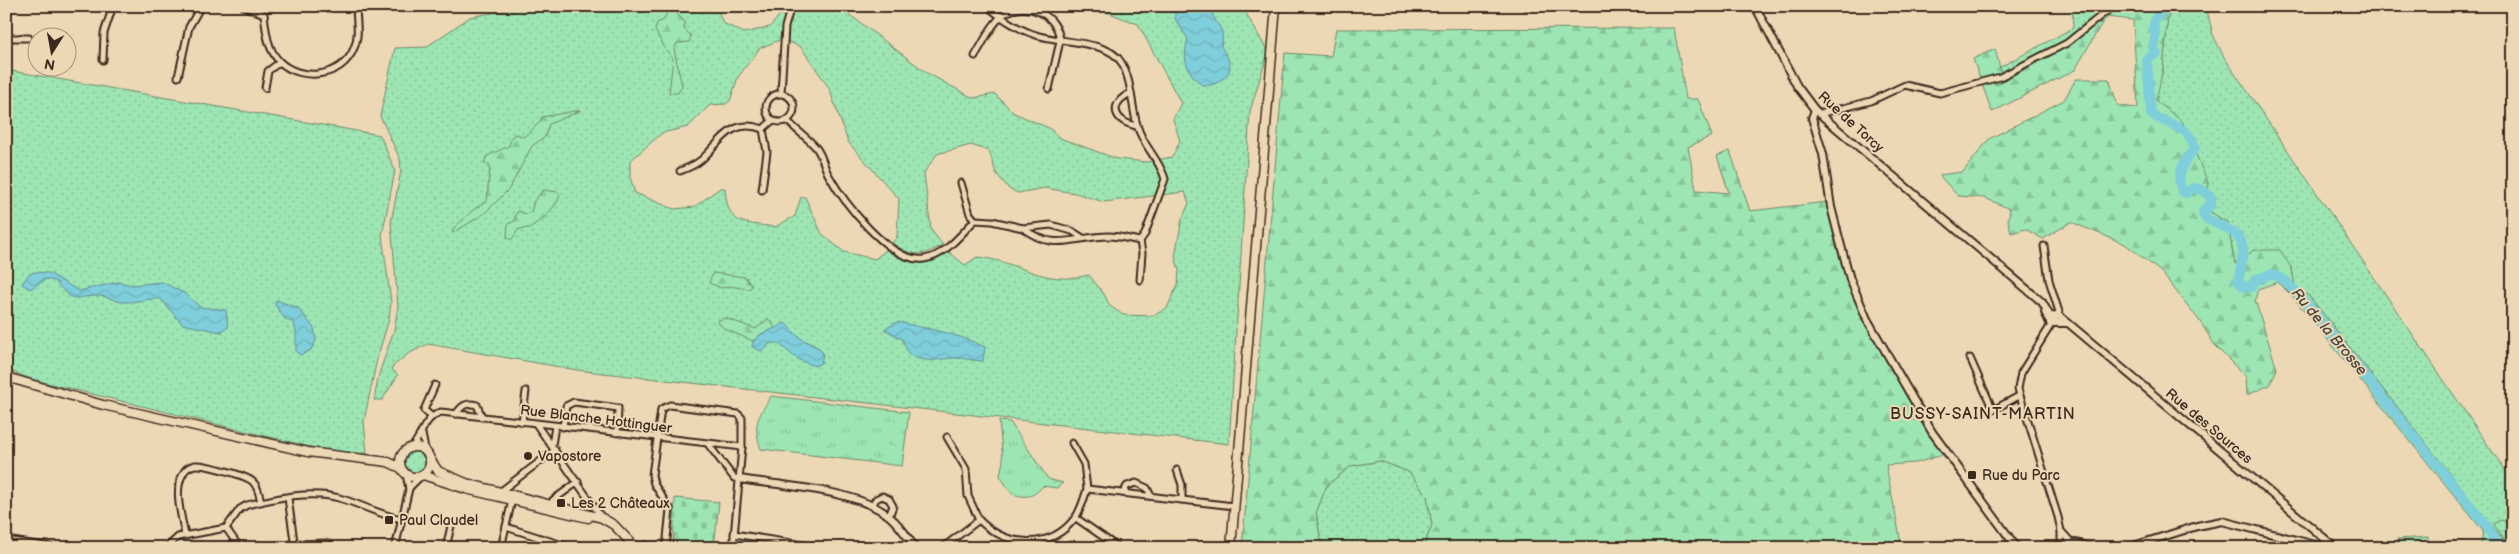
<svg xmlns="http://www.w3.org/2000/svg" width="2519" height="554" font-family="'Balsamiq Sans',sans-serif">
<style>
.grass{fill:url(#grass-dots);stroke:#6c8869;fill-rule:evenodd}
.forest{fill:url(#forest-firs);stroke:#6c8869}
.wetland{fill:url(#wetland-marsh);stroke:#6c8869}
.cemetery{fill:url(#cemetery-stones);stroke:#6c8869}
.park{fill:url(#park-tufts);stroke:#6c8869}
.pitch{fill:#9de6b4;stroke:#6c8869}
.water{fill:url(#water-waves);stroke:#648c8f}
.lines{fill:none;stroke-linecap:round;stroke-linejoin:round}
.stream{stroke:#648c8f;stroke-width:2}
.river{stroke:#7fcedb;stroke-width:10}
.minor-casing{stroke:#3b2a1e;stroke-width:9}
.tertiary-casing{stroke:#3b2a1e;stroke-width:10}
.secondary-casing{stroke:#3b2a1e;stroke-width:11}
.minor{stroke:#edd8b6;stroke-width:5}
.tertiary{stroke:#edd8b6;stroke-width:6}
.secondary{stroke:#edd8b6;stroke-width:8}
.poi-dot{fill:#3b2a1e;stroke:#edd8b6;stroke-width:2}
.labels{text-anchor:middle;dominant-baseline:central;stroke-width:4;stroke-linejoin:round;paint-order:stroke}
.street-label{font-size:14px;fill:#3b2a1e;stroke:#edd8b6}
.poi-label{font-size:14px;fill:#3b2a1e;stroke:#edd8b6;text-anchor:start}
.water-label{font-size:15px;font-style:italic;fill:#45433a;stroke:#edd8b6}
.quarter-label{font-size:16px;letter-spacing:1px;fill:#3b2a1e;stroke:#edd8b6}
</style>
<defs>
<pattern id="grass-dots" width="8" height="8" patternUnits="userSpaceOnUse" patternTransform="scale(1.25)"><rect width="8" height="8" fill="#9de6b4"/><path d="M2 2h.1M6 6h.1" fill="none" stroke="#88c59a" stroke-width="1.8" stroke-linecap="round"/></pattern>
<pattern id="forest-firs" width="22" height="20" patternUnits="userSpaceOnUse" patternTransform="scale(1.25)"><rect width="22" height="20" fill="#9de6b4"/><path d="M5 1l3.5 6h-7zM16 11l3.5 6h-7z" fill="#88c59a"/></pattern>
<pattern id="wetland-marsh" width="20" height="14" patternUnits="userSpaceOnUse" patternTransform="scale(1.25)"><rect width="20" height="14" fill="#9de6b4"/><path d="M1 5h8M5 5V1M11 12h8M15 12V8" fill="none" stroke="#88c59a"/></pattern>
<pattern id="cemetery-stones" width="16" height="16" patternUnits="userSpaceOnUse" patternTransform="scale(1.25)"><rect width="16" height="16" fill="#9de6b4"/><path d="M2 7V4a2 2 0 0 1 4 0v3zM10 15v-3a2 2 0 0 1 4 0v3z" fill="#88c59a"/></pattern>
<pattern id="park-tufts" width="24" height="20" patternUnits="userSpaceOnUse" patternTransform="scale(1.25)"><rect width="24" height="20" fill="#9de6b4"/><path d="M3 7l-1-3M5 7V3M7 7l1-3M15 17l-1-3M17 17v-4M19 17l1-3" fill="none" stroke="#88c59a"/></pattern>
<pattern id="water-waves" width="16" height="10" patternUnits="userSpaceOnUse" patternTransform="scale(1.25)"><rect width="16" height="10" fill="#7fcedb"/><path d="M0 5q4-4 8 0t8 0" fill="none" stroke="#6fb1bc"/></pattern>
</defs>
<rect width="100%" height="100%" fill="#edd8b6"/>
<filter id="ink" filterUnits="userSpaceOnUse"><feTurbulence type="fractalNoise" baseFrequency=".02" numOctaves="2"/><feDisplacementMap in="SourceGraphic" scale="10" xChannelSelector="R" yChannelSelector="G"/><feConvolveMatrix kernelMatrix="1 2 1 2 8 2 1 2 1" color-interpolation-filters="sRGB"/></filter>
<g filter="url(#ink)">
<g class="grass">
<path d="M 530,6 L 723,6 L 718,11 L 723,23 L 744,33 L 770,27 L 787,6 L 838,6 L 927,73 L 973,98 L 995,94 L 1014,113 L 1049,128 L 1060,138 L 1117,159 L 1147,162 L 1172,157 L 1180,141 L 1173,119 L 1181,103 L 1138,24 L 1091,6 L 1242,6 L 1268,52 L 1250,111 L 1229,444 L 577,370 L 428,344 L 408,354 L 391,368 L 398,375 L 382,400 L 374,400 L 379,374 L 394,330 L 398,306 L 391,222 L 401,171 L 400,159 L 380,116 L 395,48 L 426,47 L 470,17 ZM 782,39 L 801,47 L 829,88 L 848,142 L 899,199 L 897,237 L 892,243 C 914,257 920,257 943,245 L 931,230 L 924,173 L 937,154 L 971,145 L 989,151 L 996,173 L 1009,189 L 1018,193 L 1044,188 L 1075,193 L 1104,202 L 1185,192 L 1189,203 L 1182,219 L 1175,256 L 1179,270 L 1178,284 L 1167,308 L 1153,316 L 1123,315 L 1110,306 L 1104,294 L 1089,275 C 1042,287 1020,261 977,257 L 965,265 L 949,252 C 927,269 907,264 886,250 L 875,259 L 844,252 L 822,234 L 805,197 L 801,197 L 795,216 L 775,227 C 742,222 728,227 725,188 L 720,188 L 694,207 L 674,209 L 635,193 L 630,177 L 630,161 L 662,133 L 688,127 L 710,105 L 726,104 L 730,101 L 738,77 L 760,48 Z"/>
<path d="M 2072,6 L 2118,6 L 2102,23 L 2095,23 L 2072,43 L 1995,85 L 1992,79 L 2001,72 L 2000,67 L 2073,28 Z"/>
<path d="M 2173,6 L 2206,6 L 2213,35 L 2224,57 L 2513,482 L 2513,548 L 2509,548 L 2309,296 L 2295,287 L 2292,269 L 2235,265 L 2227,222 L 2209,213 L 2208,183 L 2155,101 L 2163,68 L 2168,17 Z"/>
<path d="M 6,70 L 380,135 L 395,171 L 382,235 L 391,302 L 389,319 L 377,359 L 364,421 L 367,454 L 340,454 L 59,386 L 28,378 L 6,369 Z"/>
<circle cx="416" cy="462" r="12"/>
<path d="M 1381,461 L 1409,472 L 1427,496 L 1432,525 L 1423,548 L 1325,548 L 1321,542 L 1316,513 L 1327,485 L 1351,466 Z"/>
</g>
<g class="forest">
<path d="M 678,6 L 677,14 L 685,22 L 684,29 L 691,36 L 689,42 L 677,43 L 674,49 L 682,86 L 678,93 L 669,93 L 673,58 L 666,50 L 655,30 L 657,23 L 664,20 L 669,7 Z"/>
<path d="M 2118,6 L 2173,6 L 2168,17 L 2163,68 L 2156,101 L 2182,121 L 2208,183 L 2210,212 L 2227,222 L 2235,264 L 2254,250 L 2280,250 L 2292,269 L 2295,287 L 2309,296 L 2509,548 L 2477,548 L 2481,544 L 2483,531 L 2293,297 L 2278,282 L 2258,289 L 2255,300 L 2277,369 L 2270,385 L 2247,395 L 2246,377 L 2216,347 L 2199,320 L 2161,272 L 2125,244 L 2071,222 L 2043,239 L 2026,229 L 2011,233 L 2008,221 L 2010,209 L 1985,198 L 1958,196 L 1939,175 L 1963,172 L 1989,139 L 2064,100 L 2076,79 L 2109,79 L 2118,106 L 2138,108 L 2133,20 L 2106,17 Z"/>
<path d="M 2095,23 L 2102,23 L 2075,70 L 1992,112 L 1973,59 L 1995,49 L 2001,72 L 1992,79 L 1996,85 L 2072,43 Z"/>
<path d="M 1674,28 L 1686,99 L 1698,99 L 1712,136 L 1688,147 L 1696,190 L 1729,193 L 1717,156 L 1730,151 L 1750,211 L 1827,202 L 1847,281 L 1930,434 L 1946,454 L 1916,463 L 1886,465 L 1902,548 L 1423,548 L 1432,525 L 1427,496 L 1409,472 L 1380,461 L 1351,466 L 1327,485 L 1316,513 L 1321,542 L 1325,548 L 1242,548 L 1285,53 L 1331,56 L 1336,29 Z"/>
<path d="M 580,110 L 580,111 L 549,124 L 545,137 L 532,146 L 509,189 L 485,213 L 453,233 L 453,229 L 473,210 L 487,201 L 490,165 L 484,163 L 487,156 L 509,146 L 512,136 L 516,134 L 524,137 L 540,122 L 542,117 Z"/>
<path d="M 543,190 L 558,192 L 560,196 L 556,204 L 543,219 L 529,228 L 519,229 L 511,240 L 507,237 L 508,224 L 515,221 L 515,216 L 518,211 L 525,214 L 531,212 L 534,201 Z"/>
<path d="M 713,273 L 745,277 L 752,286 L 749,289 L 729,286 L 722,288 L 709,283 Z"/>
<path d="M 725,318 L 756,329 L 768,319 L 772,322 L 775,330 L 761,334 L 753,341 L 725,329 L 719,324 L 718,320 Z"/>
</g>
<path class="wetland" d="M 2501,520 L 2513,525 L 2513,542 L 2509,543 L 2506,542 L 2494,525 L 2496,522 Z"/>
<path class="cemetery" d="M 675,498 L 719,502 L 714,548 L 673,547 Z"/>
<g class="park">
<path d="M 771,396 L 909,412 L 902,466 L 761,449 C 752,423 758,418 771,396 Z"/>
<path d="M 999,421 L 1010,422 L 1048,479 L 1063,483 L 1057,488 L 1043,486 C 1032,498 1027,498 1012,494 L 1000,476 L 1003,461 Z"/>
</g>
<path class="pitch" d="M 2428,537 L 2429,548 L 2399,548 L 2398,539 Z"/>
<g class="water">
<path d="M 1175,6 L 1211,6 C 1212,25 1227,25 1221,46 C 1228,59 1237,70 1221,80 C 1214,85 1210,86 1202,85 C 1186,72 1182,59 1188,39 L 1175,19 Z"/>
<path d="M 34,272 L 49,273 L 79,291 L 118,282 L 132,285 L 162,282 L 186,294 L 200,307 L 226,310 L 228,327 L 221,332 L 182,324 L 161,299 C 149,298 138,302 126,302 C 117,303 108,296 99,296 C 71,296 76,306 55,281 L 46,279 L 30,289 L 22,284 L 28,275 Z"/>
<path d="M 276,300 L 298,308 L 314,328 L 316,341 L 311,350 L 301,355 L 296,352 L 296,332 L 294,323 L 285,319 L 275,305 Z"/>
<path d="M 898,322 C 928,329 957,333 985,347 L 983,361 C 974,361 965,358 955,358 C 935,359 929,364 909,355 L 902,339 L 884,329 Z"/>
<path d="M 785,323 L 799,337 L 819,348 L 823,354 L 821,363 L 815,366 L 797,359 L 778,343 L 771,343 L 761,351 L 752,347 C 753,333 775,330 785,323 Z"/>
</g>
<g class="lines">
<g class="stream">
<path d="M 2506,540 L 2513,541"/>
<path d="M 2506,548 L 2513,519"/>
</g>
<path class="river" d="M 2164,6 L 2155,20 L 2153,29 L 2156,34 L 2153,48 L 2157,53 L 2147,59 L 2151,114 C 2166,125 2190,125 2195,148 C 2184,161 2175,175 2182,191 L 2186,193 L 2193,188 L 2202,190 L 2211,197 L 2211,205 L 2205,209 L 2203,213 L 2205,218 C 2246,237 2248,238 2238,281 L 2244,287 L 2251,287 L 2255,280 L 2271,274 L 2283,279 L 2302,298 L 2488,528 L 2496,544 L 2506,548"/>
<defs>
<g id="minor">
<path d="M 243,6 L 264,14 C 266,31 267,48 279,61 C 300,82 343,78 354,48 C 360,35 356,20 356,6"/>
<path d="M 903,6 L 918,6"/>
<path d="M 987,6 C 1002,18 1017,29 1036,35 C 1059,43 1108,40 1121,62 C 1133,82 1131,108 1138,128 C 1144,147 1160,160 1165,179 L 1145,234 L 1140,241"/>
<path d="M 6,38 L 29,38"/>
<path d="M 975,56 C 983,43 992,23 1004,14 C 1027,0 1058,14 1060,41 L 1049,89"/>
<path d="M 103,60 L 104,33 L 113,6"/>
<path d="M 178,77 L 189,27 L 201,6"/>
<path d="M 265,88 L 268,71 L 280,62"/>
<path d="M 781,93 L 785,27 L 791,6"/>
<path d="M 1131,93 C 1108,103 1113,122 1137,126"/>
<circle cx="780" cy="108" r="14"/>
<path d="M 1819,114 L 1871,101 L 1905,85 L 1940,93 L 2000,77 L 2067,43 L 2113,6"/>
<path d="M 787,120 C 796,131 809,138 817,149 C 822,156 824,166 828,174 C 843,201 889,263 924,259 C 944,257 961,234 975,220 L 992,221 L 1023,228 L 1051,225 L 1072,231 L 1083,238"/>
<path d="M 680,171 C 688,168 695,165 701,160 C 721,142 731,117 763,129 L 773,120"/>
<path d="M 961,183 L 970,214 L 975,220"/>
<path d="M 762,190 L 767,152 L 763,129"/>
<path d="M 1023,228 C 1054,253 1075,236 1109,236 C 1119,236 1129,239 1140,241"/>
<path d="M 1140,241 L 1142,253 L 1140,280"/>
<path d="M 2044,246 L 2049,280 L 2059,312 L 2021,373 L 2018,389 L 2058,517 L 2061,531 L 2061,548"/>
<path d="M 1970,358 L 1993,410 L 2019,396"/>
<path d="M 456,414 C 462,405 467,402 477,405 L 482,417"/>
<path d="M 431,416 L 424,410 L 435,385"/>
<path d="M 522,422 L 526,391"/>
<path d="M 536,424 L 602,518"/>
<path d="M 563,427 L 566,406 L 574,402 L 618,408 L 617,433"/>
<path d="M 422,434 L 425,449"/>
<path d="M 947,437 L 966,469 L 968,496 L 979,520"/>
<path d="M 1072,443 L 1084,464 L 1087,489"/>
<path d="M 708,444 L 734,478 L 739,479"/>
<path d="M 552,445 L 555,426"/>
<path d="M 413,446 C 423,433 424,418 441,412 L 742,447"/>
<path d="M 1177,470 L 1182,485 L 1182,500"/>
<path d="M 409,488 L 420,477"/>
<path d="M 501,491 L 555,450"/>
<path d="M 1123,493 L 1127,486 L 1136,483 L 1147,488 L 1151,496"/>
<path d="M 288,498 L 295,548"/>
<path d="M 872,505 L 876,499 L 882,496 L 889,499 L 893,506 L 889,516"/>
<path d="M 551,506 L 553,500 L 578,482"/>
<path d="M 1076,518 L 1119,548"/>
<path d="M 506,527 L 572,548"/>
<path d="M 226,528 L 240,548"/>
<path d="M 2061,531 L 2072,543"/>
<path d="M 734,534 L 823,548"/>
<path d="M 185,535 C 182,518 173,491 183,474 C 185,469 190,466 195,465 C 205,464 244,475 252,481 C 258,486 259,494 261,502"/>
<path d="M 6,540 L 57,548"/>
<path d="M 295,544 L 327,543 L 335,548"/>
<path d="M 636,547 L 646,545 L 663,548"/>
<path d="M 166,548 L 178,537 L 226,528 L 240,509 L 247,505 C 276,498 311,490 339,498 C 361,504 379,515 402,519"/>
<path d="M 395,548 L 409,489 L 406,474"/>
<path d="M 446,548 L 451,526"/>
<path d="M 501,548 L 512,500"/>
<path d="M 666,548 L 670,509 L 654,484 L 652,475 L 661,409 L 670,405 L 738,414 L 742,418 L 742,447 L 733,548"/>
<path d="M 942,548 L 979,520 C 1006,547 1050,551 1075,518 C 1081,510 1084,499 1087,489 L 1234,506"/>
</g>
<g id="tertiary">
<path d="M 1525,6 L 1605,6"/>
<path d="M 1755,6 L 1797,86 L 1815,110 L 2042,302 L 2050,316 L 2061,317 L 2330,543 L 2333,548"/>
<path d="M 1276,7 L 1291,6"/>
<path d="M 1815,110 L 1812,118 L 1823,154 L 1831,207 L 1840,242 L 1850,279 L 1867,319 L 1932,432 L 2017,548"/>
<path d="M 2045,312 L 2050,323 L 2067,323"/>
<path d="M 739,479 C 783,486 853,489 888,515 C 899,524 907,536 915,548"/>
<path d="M 2061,548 L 2076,543 L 2094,548"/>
<path d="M 2127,548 L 2197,526 L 2222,521 L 2327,548"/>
</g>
<g id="secondary">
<path d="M 6,377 L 103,405 L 308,452 L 388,462 L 401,468"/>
<circle cx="415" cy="462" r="15"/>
<path d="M 430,459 L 438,471 L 466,483 L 602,518 L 614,525 L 636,548"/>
<path d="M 423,475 L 466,489 L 588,518"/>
<path d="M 1231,548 L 1276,6"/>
</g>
</defs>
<use href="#minor" class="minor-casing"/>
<use href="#tertiary" class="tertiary-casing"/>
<use href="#secondary" class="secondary-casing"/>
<use href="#minor" class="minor"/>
<use href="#tertiary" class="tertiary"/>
<use href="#secondary" class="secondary"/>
</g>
</g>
<g class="poi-dot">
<circle cx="528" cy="456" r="5"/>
<rect x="1967" y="470" width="10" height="10" rx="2.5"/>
<rect x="556" y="498" width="10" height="10" rx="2.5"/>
<rect x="384" y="515" width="10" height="10" rx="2.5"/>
</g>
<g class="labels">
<g class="street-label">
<text transform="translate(1851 122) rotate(42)">Rue de Torcy</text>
<text transform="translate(596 419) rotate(7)">Rue Blanche Hottinguer</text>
<text transform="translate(2209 426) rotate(40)">Rue des Sources</text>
</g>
<g class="poi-label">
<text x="538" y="456">Vapostore</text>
<text x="1982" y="475">Rue du Parc</text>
<text x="571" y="503">Les 2 Châteaux</text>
<text x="399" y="520">Paul Claudel</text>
</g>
<g class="water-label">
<text transform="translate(2329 332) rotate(50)">Ru de la Brosse</text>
</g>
<g class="quarter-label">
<text x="1983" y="414">BUSSY-SAINT-MARTIN</text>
</g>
</g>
<rect width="2519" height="554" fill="none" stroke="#edd8b6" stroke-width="25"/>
<rect x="12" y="12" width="2494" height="529" fill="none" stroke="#3b2a1e" stroke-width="2" filter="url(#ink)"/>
<g transform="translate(52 52) rotate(191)"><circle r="24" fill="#edd8b6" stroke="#a69279"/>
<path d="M0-4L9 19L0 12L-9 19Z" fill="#3b2a1e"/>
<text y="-8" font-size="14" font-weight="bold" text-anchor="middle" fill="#3b2a1e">N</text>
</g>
</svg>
